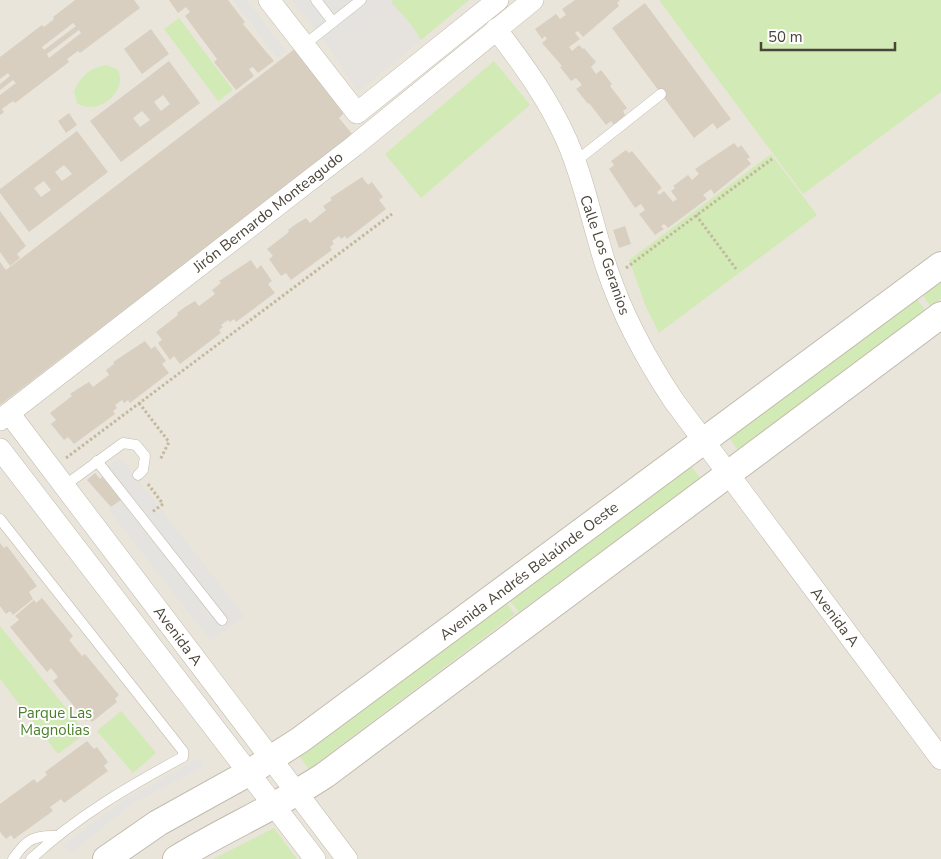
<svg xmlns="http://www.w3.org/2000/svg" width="941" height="859" font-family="'Nunito Sans',sans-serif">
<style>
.residential{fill:#eae5da}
.industrial{fill:#e6e2dd}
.green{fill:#d2eab5}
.parking{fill:#e5e3e0}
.building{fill:#d8cfc1;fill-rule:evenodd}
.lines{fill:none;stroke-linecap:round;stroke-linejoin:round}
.service-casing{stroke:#c2bbae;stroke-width:11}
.minor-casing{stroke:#c2bbae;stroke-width:22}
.tertiary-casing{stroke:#c2bbae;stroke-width:28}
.path{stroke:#c4b79f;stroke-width:3;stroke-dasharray:2.5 2.5;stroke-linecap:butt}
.service{stroke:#fff;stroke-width:10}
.minor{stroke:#fff;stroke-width:21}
.tertiary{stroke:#fff;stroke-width:26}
.labels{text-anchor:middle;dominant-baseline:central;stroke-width:4;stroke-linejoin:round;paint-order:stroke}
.street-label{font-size:15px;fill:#4b4439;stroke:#fff}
.park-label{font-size:15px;fill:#4a7f2a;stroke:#fff}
</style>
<rect width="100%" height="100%" fill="#f6f3ec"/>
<rect class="residential" x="0" y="0" width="941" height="859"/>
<path class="industrial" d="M 391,2 L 411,24 L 421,40 L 358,92 L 330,49 Z"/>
<g class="green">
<path d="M 393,0 L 469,0 L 421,40 L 411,24 L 391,2 Z"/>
<path d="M 659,0 L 941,0 L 941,92 L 803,194 Z"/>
<path d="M 179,18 L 233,90 L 218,101 L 164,29 Z"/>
<path d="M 494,61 L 530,105 L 421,198 L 385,154 Z"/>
<path d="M 107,65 L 118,70 C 128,92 97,117 77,103 L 74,92 C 80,76 91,67 107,65 Z"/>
<path d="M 771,154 L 817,215 L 659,333 L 646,307 L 629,260 Z"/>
<path d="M 941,275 L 941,299 L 930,306 L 920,291 Z"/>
<path d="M 914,295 L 925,310 L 738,450 L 727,435 Z"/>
<path d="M 688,461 L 700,478 L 519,612 L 507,597 Z"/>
<path d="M 503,599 L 515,614 L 309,769 L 297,753 Z"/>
<path d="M 0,626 L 86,733 L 58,754 L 0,679 Z"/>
<path d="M 121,711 L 156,753 L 133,773 L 97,731 Z"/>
<path d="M 274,828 L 297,859 L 213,859 L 217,857 Z"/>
</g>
<g class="parking">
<path d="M 233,0 L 247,0 L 286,51 L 277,58 Z"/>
<path d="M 292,0 L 393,0 L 330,49 Z"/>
<path d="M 120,457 L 244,616 L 211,641 L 109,510 L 122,500 L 101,472 Z"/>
<path d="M 199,758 L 203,767 L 133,803 L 71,853 L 63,845 L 127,798 Z"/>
</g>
<g class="building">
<path d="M 75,0 L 134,0 L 140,8 L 80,53 L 78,51 L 67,59 L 69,62 L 15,103 L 13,101 L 2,109 L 4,112 L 0,115 L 0,95 L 16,83 L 13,80 L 0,90 L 0,84 L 10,76 L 8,73 L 0,79 L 0,57 L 42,25 L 44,27 L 54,19 L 53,17 ZM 73,23 L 76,26 L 44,50 L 42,47 ZM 79,30 L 81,33 L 49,58 L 47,54 Z"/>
<path d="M 169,0 L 228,0 L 245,22 L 243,24 L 274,61 L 258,73 L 253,67 L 249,69 L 254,76 L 236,90 L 214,62 L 217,59 L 185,16 L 190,12 L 186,7 L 178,13 Z"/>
<path d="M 575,0 L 620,0 L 617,3 L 619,6 L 583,37 L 578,31 L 575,33 L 580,39 L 569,47 L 572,51 L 579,45 L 583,49 L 584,48 L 596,62 L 591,67 L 596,74 L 601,70 L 612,84 L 610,86 L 627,108 L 623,111 L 625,115 L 614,125 L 611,121 L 606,125 L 589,103 L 588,104 L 576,89 L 582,85 L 576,78 L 571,81 L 560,67 L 562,66 L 542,43 L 547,39 L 545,36 L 542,39 L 535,29 L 556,14 L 560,19 L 566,15 L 562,9 Z"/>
<path d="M 645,3 L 731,119 L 717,129 L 713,123 L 694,138 L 612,28 Z"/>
<path d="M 151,29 L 169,54 L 142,74 L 124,49 Z"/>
<path d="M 296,48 L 343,108 L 343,114 L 339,118 L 353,135 L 0,405 L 0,262 L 6,270 Z"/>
<path d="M 169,61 L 200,103 L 121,162 L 90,121 ZM 163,95 L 170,104 L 161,111 L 154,102 ZM 142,111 L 150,120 L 140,127 L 133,118 Z"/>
<path d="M 69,113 L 77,125 L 66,133 L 58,121 Z"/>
<path d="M 77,131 L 108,172 L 29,232 L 0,193 L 0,189 ZM 64,165 L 72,174 L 62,181 L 55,172 ZM 44,181 L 51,190 L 41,197 L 34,188 Z"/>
<path d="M 734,143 L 738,148 L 741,145 L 750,157 L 747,159 L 751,164 L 714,194 L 711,189 L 703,195 L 707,199 L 668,228 L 664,224 L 661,226 L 664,229 L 655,235 L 639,214 L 645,210 L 641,204 L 635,208 L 609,169 L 614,165 L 611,161 L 626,150 L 629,153 L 632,151 L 662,188 L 657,192 L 659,195 L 664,191 L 673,202 L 677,199 L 671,191 L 675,188 L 673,186 L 688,175 L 692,180 L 699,174 L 695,169 Z"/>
<path d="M 362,177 L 368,185 L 372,182 L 383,197 L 379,200 L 386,209 L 347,239 L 345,236 L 341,239 L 339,236 L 332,241 L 334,244 L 330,247 L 332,250 L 291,280 L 286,273 L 281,276 L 269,259 L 273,256 L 267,249 L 289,232 L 288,230 L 296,224 L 306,218 L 310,223 L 326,210 L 323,206 L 332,200 L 330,198 Z"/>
<path d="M 0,211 L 26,246 L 17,254 L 20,258 L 10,266 L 0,252 Z"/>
<path d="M 625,226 L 631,244 L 619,248 L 613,230 Z"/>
<path d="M 251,260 L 257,269 L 261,265 L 272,281 L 268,284 L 275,293 L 236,322 L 234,319 L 230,322 L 228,320 L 221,325 L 223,327 L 219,330 L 221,333 L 180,364 L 174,356 L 170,360 L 158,343 L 162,340 L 156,332 L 178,315 L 177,313 L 185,307 L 195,301 L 199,306 L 215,294 L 212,290 L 221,283 L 219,281 Z"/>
<path d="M 145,341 L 151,349 L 155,346 L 166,361 L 162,364 L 169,373 L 130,403 L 128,400 L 124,403 L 122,400 L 115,405 L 117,408 L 113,411 L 115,414 L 74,444 L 68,437 L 64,440 L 51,424 L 56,420 L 50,413 L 72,396 L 70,394 L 79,388 L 89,382 L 93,387 L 109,375 L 106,370 L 114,364 L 113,362 Z"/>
<path d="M 95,473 L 100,479 L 102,477 L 121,500 L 111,507 L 87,480 Z"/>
<path d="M 0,543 L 4,548 L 7,546 L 37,586 L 29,592 L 33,599 L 13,615 L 10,611 L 6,614 L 0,606 Z"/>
<path d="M 42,598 L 73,636 L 69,640 L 82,656 L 85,654 L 119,695 L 115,699 L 117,702 L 92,722 L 89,719 L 86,721 L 53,681 L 58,677 L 51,668 L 47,672 L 10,627 L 19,620 L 15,616 L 34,600 L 36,603 Z"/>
<path d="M 87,741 L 94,749 L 97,747 L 108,762 L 104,766 L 108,771 L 64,803 L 61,799 L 50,807 L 53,811 L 14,839 L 11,835 L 6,839 L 0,832 L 0,804 L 34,779 L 37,783 L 47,775 L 45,772 Z"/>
</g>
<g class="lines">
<defs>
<g id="service">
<path d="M 316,0 L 333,22"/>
<path d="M 304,45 L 361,0"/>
<path d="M 575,162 L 661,94"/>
<path d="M 97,461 L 222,620"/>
<path d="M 64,486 L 123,443 L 136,445 L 145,456 L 143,470 L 138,475"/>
<path d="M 0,519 L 183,751 L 183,757 C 129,786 76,817 31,859"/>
<path d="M 13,859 C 26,840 33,835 56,836"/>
</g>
<g id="minor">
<path d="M 269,0 L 357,113 L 498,0"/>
<path d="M 496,29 C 523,64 549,100 567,141 C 585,182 593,227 607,269 C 623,317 646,359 674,401 L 941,759"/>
<path d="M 9,413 L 347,859"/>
<path d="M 0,420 L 354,146 L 533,0"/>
<path d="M 0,449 L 315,859"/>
</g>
<g id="tertiary">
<path d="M 106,859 L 158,823 L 250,772 L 300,740 L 941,265"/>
<path d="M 176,859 C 224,829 277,807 325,775 L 941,315"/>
</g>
</defs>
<use href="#service" class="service-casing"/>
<use href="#minor" class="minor-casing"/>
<use href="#tertiary" class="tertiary-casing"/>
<g class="path">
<path d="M 696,215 L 736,269"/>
<path d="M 626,268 L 772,159"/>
<path d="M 139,403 L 169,442 L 160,460"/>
<path d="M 66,458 L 392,214"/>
<path d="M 148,484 L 163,504 L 152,512"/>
</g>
<use href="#service" class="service"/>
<use href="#minor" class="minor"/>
<use href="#tertiary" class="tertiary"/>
</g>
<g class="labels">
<g class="street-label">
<text transform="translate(268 212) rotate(-38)">Jirón Bernardo Monteagudo</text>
<text transform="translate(605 255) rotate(71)">Calle Los Geranios</text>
<text transform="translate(529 571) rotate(-37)">Avenida Andrés Belaúnde Oeste</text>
<text transform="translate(835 617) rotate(53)">Avenida A</text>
<text transform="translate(178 636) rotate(53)">Avenida A</text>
</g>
<g class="park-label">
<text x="55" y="713">Parque Las<tspan x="55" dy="17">Magnolias</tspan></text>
</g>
</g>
<path d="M761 42v8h134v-8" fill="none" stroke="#4b4439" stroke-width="2.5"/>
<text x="768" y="42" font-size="15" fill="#4b4439" stroke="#ffffff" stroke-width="4" paint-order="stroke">50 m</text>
</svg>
